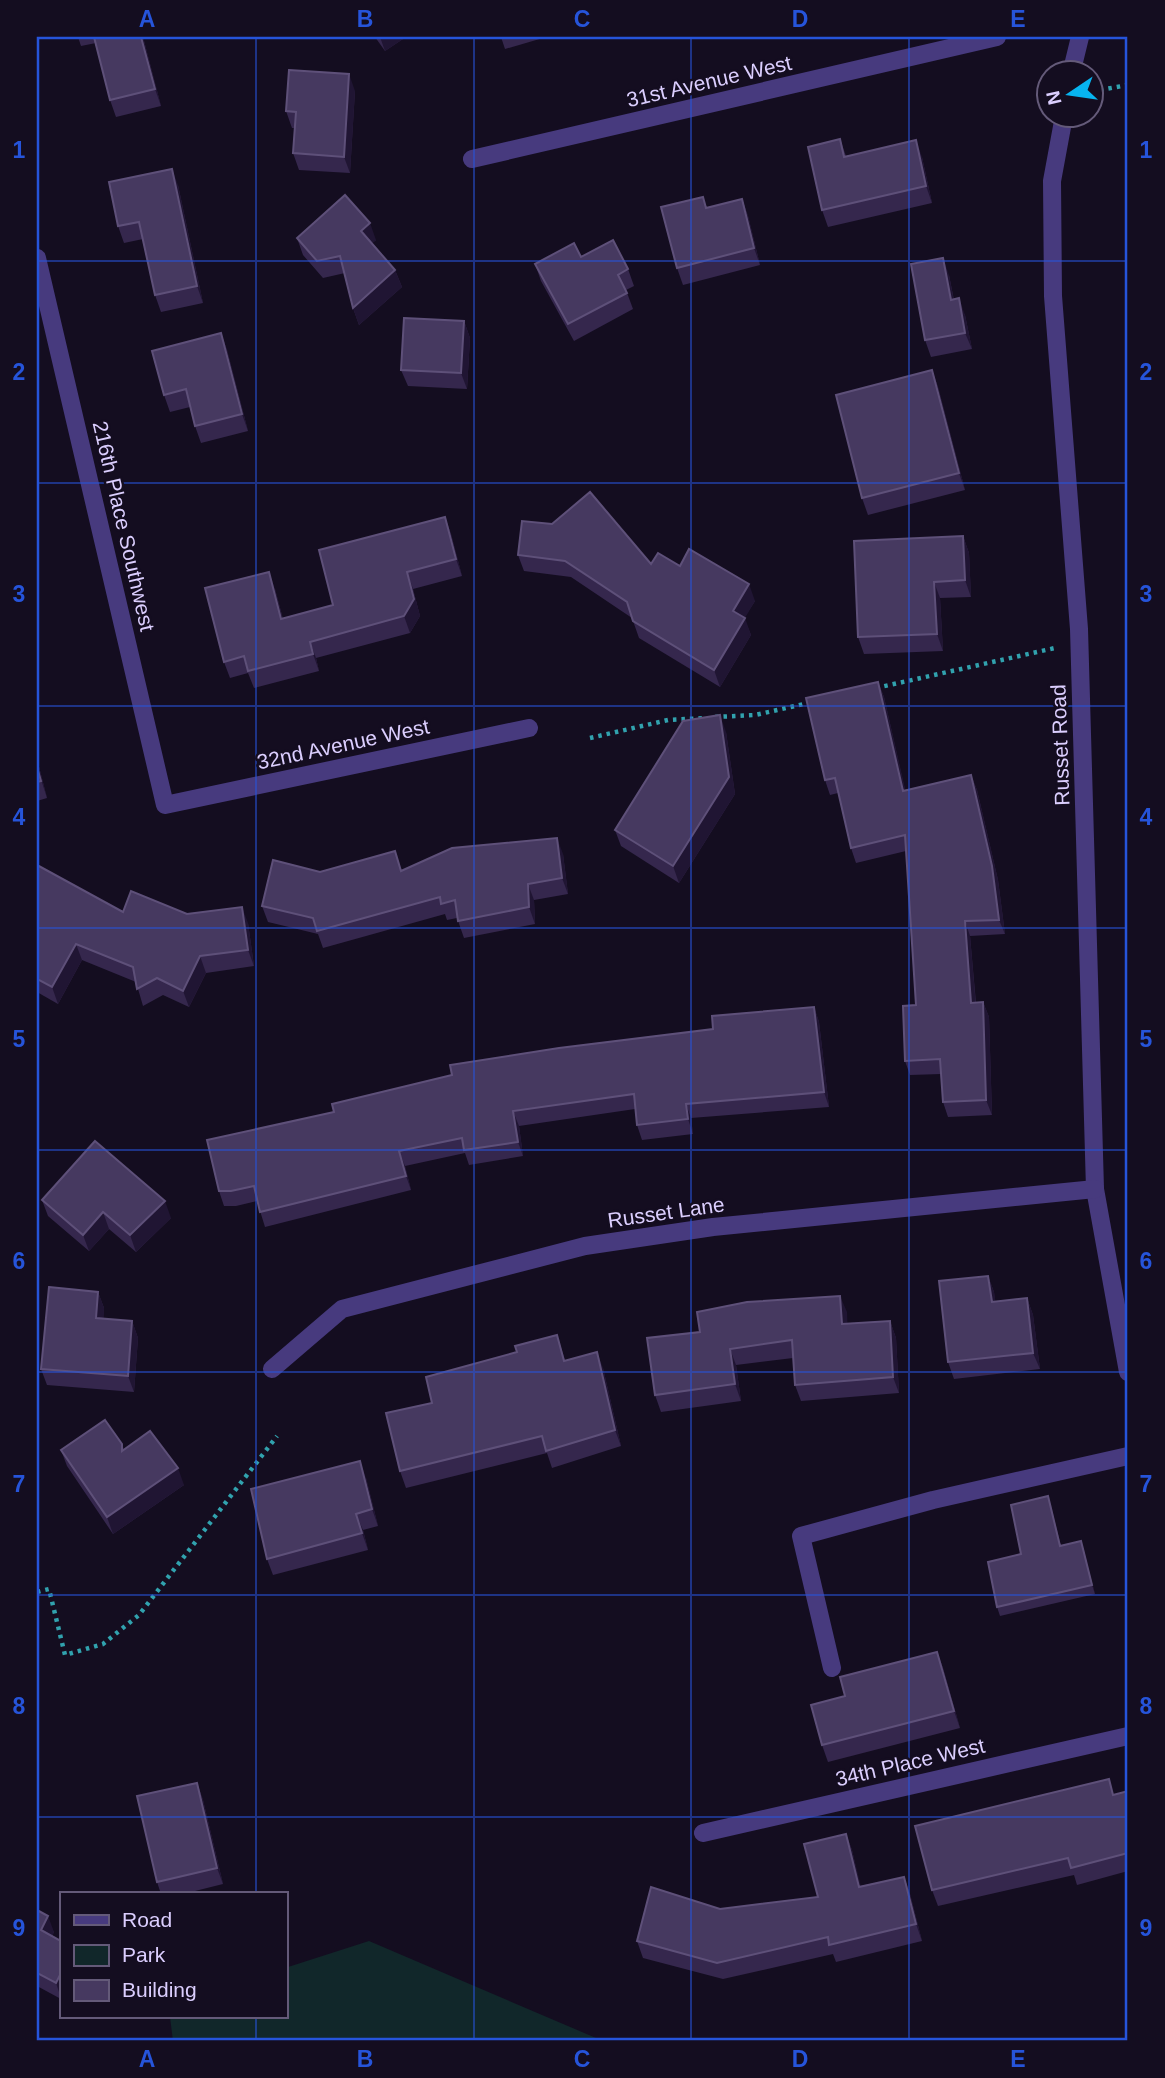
<svg xmlns="http://www.w3.org/2000/svg" width="1165" height="2078" font-family="Helvetica,sans-serif">
<style>
.green{fill:#11272a}
.lines{fill:none;stroke-linecap:round;stroke-linejoin:round}
.path{stroke:#31a2ae;stroke-width:4.5;stroke-dasharray:3.5 5;stroke-linecap:butt}
.lane{stroke:#473a7e;stroke-width:18}
.street{stroke:#473a7e;stroke-width:18}
.wall{fill:#35274d}
.shaded-wall{fill:#201533}
.building{fill:#463960;stroke:#5e5079;stroke-width:2}
.grid{fill:none;stroke:#2654da;stroke-width:2;stroke-opacity:0.55}
.labels{text-anchor:middle;dominant-baseline:central;stroke-width:5;stroke-linejoin:round;paint-order:stroke}
.street-label{font-size:21px;fill:#dbcefe;stroke:#140d20}
.neatline{fill:none;stroke:#2654da;stroke-width:2.5}
.grid-label{font-size:23px;text-anchor:middle;font-weight:bold;fill:#2654da}
</style>
<rect width="100%" height="100%" fill="#140d20"/>
<path class="green" d="M 369,1941 L 603,2041 L 173,2041 L 170,2017 L 285,2017 L 285,1968 Z"/>
<g class="lines">
<g class="path">
<path d="M 1100,90 L 1128,85"/>
<path d="M 876,688 L 1055,648"/>
<path d="M 715,717 L 755,715 L 813,702"/>
<path d="M 590,738 L 668,720 L 706,718"/>
<path d="M 37,1592 L 49,1589 L 65,1655 L 103,1644 L 139,1615 L 277,1436"/>
</g>
<path class="lane" d="M 832,1668 L 801,1536 L 933,1500 L 1128,1456"/>
<g class="street">
<path d="M 1071,74 L 1080,37"/>
<path d="M 1064,116 L 1052,181 L 1053,296 L 1079,629 L 1095,1189 L 1128,1372"/>
<path d="M 472,159 L 997,37"/>
<path d="M 37,258 L 165,805 L 529,728"/>
<path d="M 272,1369 L 342,1309 L 585,1246 L 713,1227 L 1095,1189"/>
<path d="M 703,1833 L 1128,1736"/>
</g>
</g>
<g class="wall">
<path d="M 78,37 L 143,37 L 161,106 L 116,117 L 110,100 L 96,43 L 81,46 Z"/>
<path d="M 375,37 L 406,37 L 385,51 Z"/>
<path d="M 501,37 L 542,37 L 543,38 L 505,49 Z"/>
<path d="M 355,91 L 350,173 L 299,170 L 293,153 L 295,128 L 292,128 L 286,111 Z"/>
<path d="M 840,139 L 846,156 L 922,157 L 932,203 L 828,227 L 822,210 Z"/>
<path d="M 178,185 L 203,303 L 161,312 L 155,295 L 143,239 L 124,243 L 118,226 Z"/>
<path d="M 742,199 L 748,216 L 760,265 L 683,285 L 677,268 L 707,208 Z"/>
<path d="M 297,238 L 376,240 L 372,243 L 395,270 L 402,287 L 359,325 L 353,308 L 345,273 L 323,278 L 303,255 Z"/>
<path d="M 581,257 L 628,269 L 634,286 L 626,290 L 633,309 L 574,341 L 541,281 L 535,264 Z"/>
<path d="M 949,275 L 954,300 L 965,315 L 972,349 L 931,357 L 925,340 Z"/>
<path d="M 464,321 L 470,338 L 467,389 L 408,386 L 401,370 Z"/>
<path d="M 221,333 L 227,350 L 248,431 L 201,443 L 195,426 L 190,407 L 170,412 L 164,395 Z"/>
<path d="M 932,370 L 938,387 L 965,490 L 868,515 L 862,498 Z"/>
<path d="M 445,517 L 451,534 L 462,576 L 413,589 L 420,616 L 410,633 L 316,658 L 319,671 L 254,688 L 248,673 L 230,678 L 224,662 L 275,589 L 283,619 L 333,605 Z"/>
<path d="M 963,536 L 969,553 L 971,597 L 940,598 L 943,651 L 864,654 L 858,637 Z"/>
<path d="M 518,555 L 680,566 L 755,601 L 744,618 L 751,635 L 720,687 L 639,638 L 632,618 L 571,577 L 524,571 Z"/>
<path d="M 878,682 L 884,697 L 905,790 L 971,775 L 977,790 L 998,880 L 1005,934 L 970,936 L 976,1003 L 983,1002 L 989,1017 L 992,1115 L 948,1117 L 943,1102 L 941,1074 L 910,1075 L 905,1061 L 916,1005 L 906,851 L 856,863 L 851,848 L 838,793 L 830,795 L 825,780 Z"/>
<path d="M 726,732 L 735,794 L 679,883 L 621,846 L 615,830 Z"/>
<path d="M 37,759 L 47,798 L 37,801 Z"/>
<path d="M 563,854 L 568,894 L 534,900 L 535,924 L 464,938 L 457,918 L 447,920 L 445,914 L 323,948 L 318,934 L 268,922 L 262,906 L 320,872 L 402,870 Z"/>
<path d="M 37,865 L 123,912 L 187,914 L 248,923 L 254,966 L 206,973 L 189,1007 L 163,995 L 143,1006 L 136,982 L 82,960 L 58,1004 L 37,992 Z"/>
<path d="M 814,1007 L 819,1022 L 829,1107 L 691,1118 L 693,1134 L 642,1140 L 637,1125 L 635,1109 L 519,1126 L 523,1156 L 469,1165 L 465,1153 L 405,1166 L 411,1190 L 265,1227 L 257,1201 L 236,1206 L 224,1206 L 219,1191 L 713,1029 Z"/>
<path d="M 42,1200 L 171,1218 L 136,1252 L 109,1229 L 89,1251 L 48,1216 Z"/>
<path d="M 988,1276 L 994,1292 L 995,1302 L 1027,1298 L 1033,1315 L 1040,1369 L 954,1379 L 948,1362 Z"/>
<path d="M 98,1292 L 104,1308 L 103,1319 L 132,1321 L 138,1338 L 134,1392 L 47,1385 L 41,1369 Z"/>
<path d="M 847,1312 L 847,1324 L 890,1321 L 896,1338 L 899,1393 L 801,1401 L 795,1385 L 793,1358 L 736,1365 L 741,1401 L 661,1412 L 655,1395 L 700,1332 Z"/>
<path d="M 557,1335 L 565,1360 L 603,1368 L 621,1446 L 552,1468 L 547,1453 L 406,1488 L 400,1471 L 517,1352 Z"/>
<path d="M 122,1444 L 124,1450 L 184,1485 L 113,1534 L 67,1466 L 61,1450 Z"/>
<path d="M 366,1478 L 378,1526 L 363,1530 L 368,1550 L 273,1575 L 267,1559 Z"/>
<path d="M 1048,1496 L 1061,1546 L 1081,1541 L 1095,1594 L 1000,1616 L 997,1607 Z"/>
<path d="M 937,1652 L 943,1668 L 960,1728 L 828,1762 L 822,1745 L 845,1696 Z"/>
<path d="M 197,1783 L 203,1800 L 223,1884 L 183,1894 L 161,1894 L 157,1882 Z"/>
<path d="M 1128,1791 L 1128,1871 L 1077,1885 L 1074,1875 L 938,1906 L 932,1890 L 1115,1795 Z"/>
<path d="M 846,1834 L 852,1850 L 860,1886 L 904,1877 L 910,1894 L 922,1941 L 836,1962 L 833,1954 L 723,1979 L 643,1958 L 637,1941 L 720,1909 L 818,1897 Z"/>
<path d="M 37,1910 L 54,1932 L 52,1936 L 61,1941 L 61,1999 L 37,1986 Z"/>
</g>
<g class="shaded-wall">
<path d="M 141,37 L 143,37 L 161,106 L 155,89 Z"/>
<path d="M 380,37 L 406,37 L 385,51 Z"/>
<path d="M 349,74 L 355,91 L 350,173 L 344,157 Z"/>
<path d="M 916,140 L 922,157 L 932,203 L 926,186 Z"/>
<path d="M 172,169 L 178,185 L 203,303 L 197,286 Z"/>
<path d="M 742,199 L 748,216 L 760,265 L 754,248 Z"/>
<path d="M 370,223 L 376,240 L 367,248 L 361,231 Z"/>
<path d="M 943,258 L 949,275 L 957,317 L 951,300 Z"/>
<path d="M 395,270 L 402,287 L 359,325 L 353,308 Z"/>
<path d="M 959,298 L 965,315 L 972,349 L 965,333 Z"/>
<path d="M 464,321 L 470,338 L 467,389 L 461,373 Z"/>
<path d="M 221,333 L 227,350 L 248,431 L 242,414 Z"/>
<path d="M 932,370 L 938,387 L 965,490 L 959,473 Z"/>
<path d="M 445,517 L 451,534 L 462,576 L 456,559 Z"/>
<path d="M 963,536 L 969,553 L 971,597 L 965,580 Z"/>
<path d="M 269,572 L 275,589 L 287,636 L 281,619 Z"/>
<path d="M 407,572 L 413,589 L 420,616 L 410,633 L 404,616 Z"/>
<path d="M 934,582 L 940,598 L 943,651 L 937,634 Z"/>
<path d="M 749,584 L 755,601 L 739,628 L 733,611 Z"/>
<path d="M 745,618 L 751,635 L 720,687 L 714,670 Z"/>
<path d="M 310,642 L 316,658 L 319,671 L 313,654 Z"/>
<path d="M 878,682 L 884,697 L 909,806 L 903,791 Z"/>
<path d="M 720,715 L 726,732 L 735,794 L 679,883 L 673,866 Z"/>
<path d="M 37,759 L 47,798 L 37,767 Z"/>
<path d="M 971,775 L 977,790 L 998,880 L 1005,934 L 999,920 Z"/>
<path d="M 557,838 L 563,854 L 568,894 L 562,878 Z"/>
<path d="M 528,884 L 534,900 L 535,924 L 529,907 Z"/>
<path d="M 242,907 L 248,923 L 254,966 L 248,950 Z"/>
<path d="M 965,921 L 970,936 L 977,1018 L 971,1003 Z"/>
<path d="M 76,944 L 82,960 L 58,1004 L 52,987 Z"/>
<path d="M 200,956 L 206,973 L 189,1007 L 183,991 Z"/>
<path d="M 983,1002 L 989,1017 L 992,1115 L 986,1100 Z"/>
<path d="M 814,1007 L 819,1022 L 829,1107 L 824,1092 Z"/>
<path d="M 686,1104 L 691,1118 L 693,1134 L 688,1119 Z"/>
<path d="M 513,1111 L 519,1126 L 523,1156 L 518,1142 Z"/>
<path d="M 399,1151 L 405,1166 L 411,1190 L 406,1176 Z"/>
<path d="M 165,1201 L 171,1218 L 136,1252 L 130,1235 Z"/>
<path d="M 103,1212 L 109,1229 L 89,1251 L 83,1235 Z"/>
<path d="M 988,1276 L 994,1292 L 998,1319 L 992,1302 Z"/>
<path d="M 98,1292 L 104,1308 L 103,1335 L 96,1318 Z"/>
<path d="M 840,1296 L 847,1312 L 848,1341 L 842,1324 Z"/>
<path d="M 1027,1298 L 1033,1315 L 1040,1369 L 1033,1353 Z"/>
<path d="M 132,1321 L 138,1338 L 134,1392 L 128,1376 Z"/>
<path d="M 890,1321 L 896,1338 L 899,1393 L 893,1377 Z"/>
<path d="M 730,1349 L 736,1365 L 741,1401 L 735,1384 Z"/>
<path d="M 597,1352 L 603,1368 L 621,1446 L 615,1430 Z"/>
<path d="M 360,1461 L 366,1478 L 378,1526 L 372,1509 Z"/>
<path d="M 178,1468 L 184,1485 L 113,1534 L 107,1517 Z"/>
<path d="M 1048,1496 L 1051,1505 L 1063,1555 L 1060,1546 Z"/>
<path d="M 356,1514 L 363,1530 L 368,1550 L 362,1533 Z"/>
<path d="M 1081,1541 L 1084,1550 L 1095,1594 L 1092,1585 Z"/>
<path d="M 937,1652 L 943,1668 L 960,1728 L 954,1711 Z"/>
<path d="M 197,1783 L 203,1800 L 223,1884 L 217,1868 Z"/>
<path d="M 846,1834 L 852,1850 L 865,1903 L 859,1887 Z"/>
<path d="M 904,1877 L 910,1894 L 922,1941 L 916,1924 Z"/>
<path d="M 48,1916 L 54,1932 L 47,1946 L 41,1930 Z"/>
<path d="M 61,1973 L 61,1998 L 56,1983 Z"/>
</g>
<g class="building">
<path d="M 94,37 L 141,37 L 155,89 L 110,100 Z"/>
<path d="M 289,70 L 349,74 L 344,157 L 293,153 L 296,112 L 286,111 Z"/>
<path d="M 840,139 L 844,157 L 916,140 L 926,186 L 822,210 L 808,147 Z"/>
<path d="M 172,169 L 197,286 L 155,295 L 139,222 L 118,226 L 109,182 Z"/>
<path d="M 345,195 L 370,223 L 361,231 L 395,270 L 353,308 L 340,256 L 317,261 L 297,238 Z"/>
<path d="M 703,197 L 706,208 L 742,199 L 754,248 L 677,268 L 661,207 Z"/>
<path d="M 613,240 L 628,269 L 618,275 L 627,293 L 568,324 L 535,264 L 574,243 L 581,257 Z"/>
<path d="M 943,258 L 951,300 L 959,298 L 965,333 L 925,340 L 911,264 Z"/>
<path d="M 404,318 L 464,321 L 461,373 L 401,370 Z"/>
<path d="M 221,333 L 242,414 L 195,426 L 186,389 L 164,395 L 152,351 Z"/>
<path d="M 932,370 L 959,473 L 862,498 L 836,395 Z"/>
<path d="M 590,492 L 651,564 L 658,553 L 680,566 L 689,549 L 749,584 L 733,611 L 745,618 L 714,670 L 633,621 L 627,602 L 565,561 L 518,555 L 522,521 L 552,524 Z"/>
<path d="M 445,517 L 456,559 L 407,572 L 414,599 L 404,616 L 310,642 L 313,654 L 248,671 L 244,656 L 224,662 L 205,588 L 269,572 L 281,619 L 333,605 L 319,550 Z"/>
<path d="M 963,536 L 965,580 L 934,582 L 937,634 L 858,637 L 854,541 Z"/>
<path d="M 878,682 L 903,791 L 971,775 L 992,866 L 999,920 L 965,921 L 971,1003 L 983,1002 L 986,1100 L 943,1102 L 940,1059 L 905,1061 L 903,1006 L 916,1005 L 905,835 L 851,848 L 835,778 L 825,780 L 806,698 Z"/>
<path d="M 720,715 L 729,777 L 673,866 L 615,830 L 683,721 Z"/>
<path d="M 37,767 L 41,781 L 37,782 Z"/>
<path d="M 557,838 L 562,878 L 528,884 L 529,907 L 458,921 L 455,900 L 441,904 L 440,897 L 317,931 L 313,918 L 262,906 L 273,860 L 320,872 L 395,851 L 401,871 L 452,848 Z"/>
<path d="M 37,865 L 123,912 L 131,891 L 187,914 L 242,907 L 248,950 L 200,956 L 183,991 L 157,978 L 137,989 L 133,967 L 76,944 L 52,987 L 37,979 Z"/>
<path d="M 814,1007 L 824,1092 L 686,1104 L 688,1119 L 637,1125 L 634,1094 L 513,1111 L 518,1142 L 464,1150 L 462,1138 L 399,1151 L 406,1176 L 260,1212 L 254,1186 L 231,1191 L 219,1191 L 207,1140 L 334,1112 L 332,1104 L 452,1075 L 450,1065 L 559,1048 L 713,1029 L 712,1016 Z"/>
<path d="M 95,1141 L 165,1201 L 130,1235 L 103,1212 L 83,1235 L 42,1200 Z"/>
<path d="M 988,1276 L 992,1302 L 1027,1298 L 1033,1353 L 948,1362 L 939,1281 Z"/>
<path d="M 49,1287 L 98,1292 L 96,1318 L 132,1321 L 128,1376 L 41,1369 Z"/>
<path d="M 840,1296 L 842,1324 L 890,1321 L 893,1377 L 795,1385 L 792,1340 L 730,1349 L 735,1384 L 655,1395 L 647,1338 L 700,1332 L 697,1312 L 747,1302 Z"/>
<path d="M 557,1335 L 564,1361 L 597,1352 L 615,1430 L 546,1451 L 542,1436 L 400,1471 L 386,1413 L 432,1403 L 426,1377 L 517,1352 L 515,1346 Z"/>
<path d="M 105,1420 L 122,1444 L 122,1451 L 150,1431 L 178,1468 L 107,1517 L 61,1450 Z"/>
<path d="M 360,1461 L 372,1509 L 356,1514 L 362,1533 L 267,1559 L 251,1489 Z"/>
<path d="M 1048,1496 L 1060,1546 L 1081,1541 L 1092,1585 L 997,1607 L 988,1562 L 1021,1554 L 1011,1505 Z"/>
<path d="M 937,1652 L 954,1711 L 822,1745 L 811,1705 L 845,1696 L 840,1677 Z"/>
<path d="M 1109,1779 L 1113,1795 L 1128,1791 L 1128,1853 L 1071,1868 L 1068,1858 L 932,1890 L 915,1826 Z"/>
<path d="M 197,1783 L 217,1868 L 157,1882 L 137,1796 Z"/>
<path d="M 846,1834 L 859,1887 L 904,1877 L 916,1924 L 829,1945 L 828,1937 L 717,1963 L 637,1941 L 651,1887 L 720,1909 L 818,1897 L 804,1844 Z"/>
<path d="M 37,1910 L 48,1916 L 41,1930 L 61,1941 L 61,1973 L 56,1983 L 37,1973 Z"/>
</g>
<path class="grid" d="M 256,37 L 256,1894M 474,37 L 474,2041M 691,37 L 691,2041M 909,37 L 909,2041M 37,261 L 1128,261M 37,483 L 1128,483M 37,706 L 1128,706M 37,928 L 1128,928M 37,1150 L 1128,1150M 37,1372 L 1128,1372M 37,1595 L 1128,1595M 37,1817 L 1128,1817M 256,2017 L 256,2041"/>
<g class="labels">
<g class="street-label">
<text transform="translate(709 81) rotate(-13)">31st Avenue West</text>
<text transform="translate(124 526) rotate(77)">216th Place Southwest</text>
<text transform="translate(343 744) rotate(-12)">32nd Avenue West</text>
<text transform="translate(1060 745) rotate(-92)">Russet Road</text>
<text transform="translate(666 1212) rotate(-8)">Russet Lane</text>
<text transform="translate(910 1762) rotate(-13)">34th Place West</text>
</g>
</g>
<rect width="1165" height="2078" fill="none" stroke="#140d20" stroke-width="77"/>
<rect x="60" y="1892" width="228" height="126" fill="#140d20" stroke="#645a79" stroke-width="2"/>
<rect x="74" y="1915" width="35" height="10" fill="#473a7e" stroke="#645a79" stroke-width="2"/>
<text x="122" y="1927" font-size="21" fill="#dbcefe">Road</text>
<rect x="74" y="1945" width="35" height="21" fill="#11272a" stroke="#645a79" stroke-width="2"/>
<text x="122" y="1962" font-size="21" fill="#dbcefe">Park</text>
<rect x="74" y="1980" width="35" height="21" fill="#463960" stroke="#645a79" stroke-width="2"/>
<text x="122" y="1997" font-size="21" fill="#dbcefe">Building</text>
<g transform="translate(1070 94) rotate(257)"><circle r="33" fill="#140d20" stroke="#645a79" stroke-width="2"/>
<path d="M0-5L12 26L0 18L-12 26Z" fill="#07b4f0"/>
<text y="-10" font-size="19" font-weight="bold" text-anchor="middle" fill="#dbcefe">N</text>
</g>
<rect x="38" y="38" width="1088" height="2001" class="neatline"/>
<g class="grid-label">
<text x="147" y="27">A</text>
<text x="365" y="27">B</text>
<text x="582" y="27">C</text>
<text x="800" y="27">D</text>
<text x="1018" y="27">E</text>
<text x="19" y="158">1</text>
<text x="1146" y="158">1</text>
<text x="19" y="380">2</text>
<text x="1146" y="380">2</text>
<text x="19" y="602">3</text>
<text x="1146" y="602">3</text>
<text x="19" y="825">4</text>
<text x="1146" y="825">4</text>
<text x="19" y="1047">5</text>
<text x="1146" y="1047">5</text>
<text x="19" y="1269">6</text>
<text x="1146" y="1269">6</text>
<text x="19" y="1492">7</text>
<text x="1146" y="1492">7</text>
<text x="19" y="1714">8</text>
<text x="1146" y="1714">8</text>
<text x="19" y="1936">9</text>
<text x="1146" y="1936">9</text>
<text x="147" y="2067">A</text>
<text x="365" y="2067">B</text>
<text x="582" y="2067">C</text>
<text x="800" y="2067">D</text>
<text x="1018" y="2067">E</text>
</g>
</svg>
